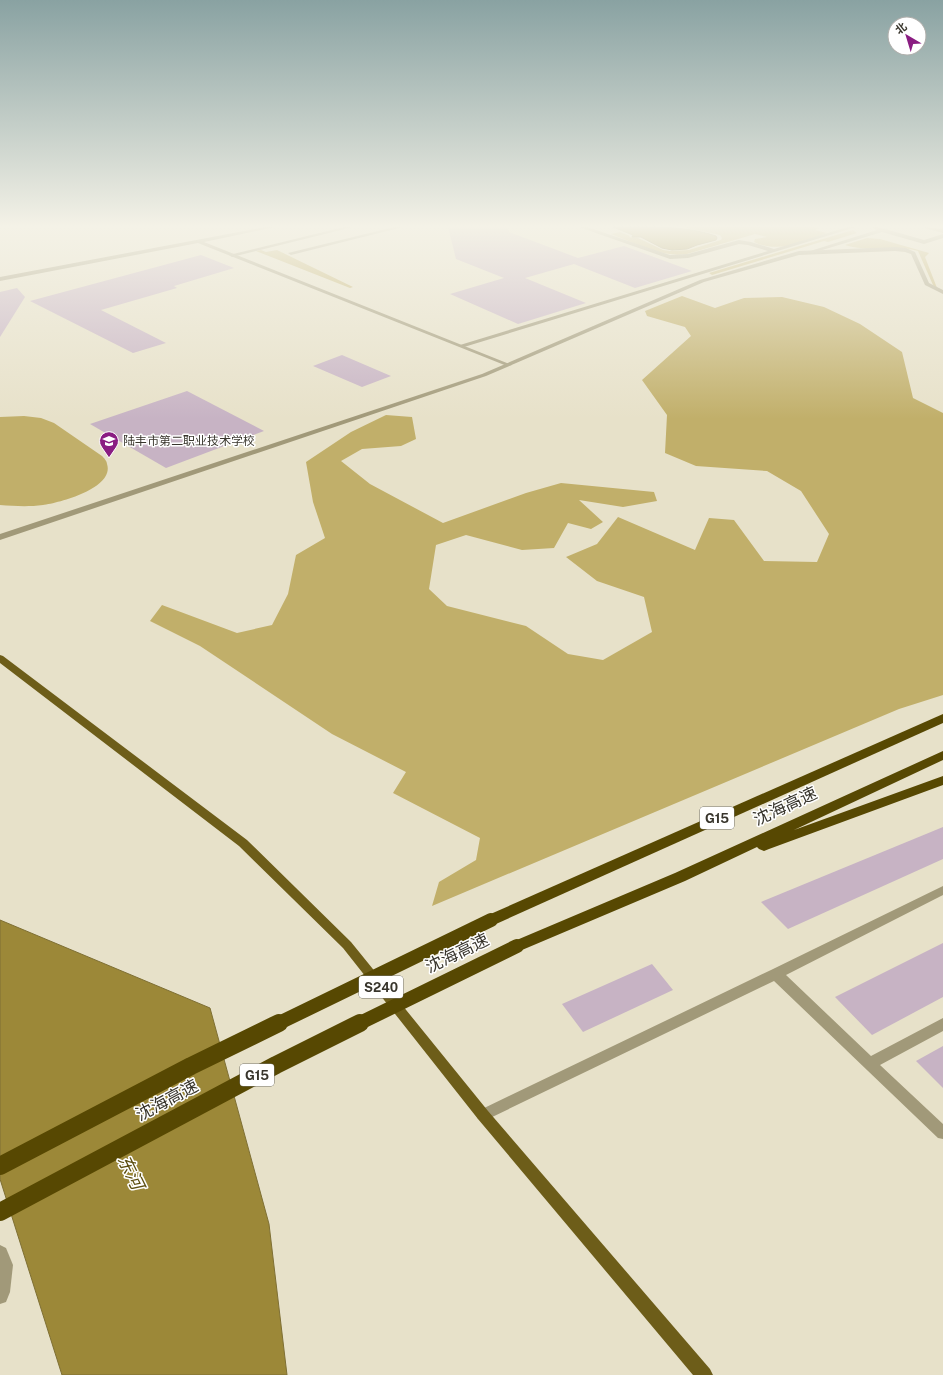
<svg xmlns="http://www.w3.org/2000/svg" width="943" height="1375" font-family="'Public Sans','Noto Sans SC',sans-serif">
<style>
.green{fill:#c1af6a}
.water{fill:#9c8838;stroke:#7e6f34}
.building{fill:#c7b3c4}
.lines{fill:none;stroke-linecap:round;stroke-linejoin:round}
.service{fill:#a19979;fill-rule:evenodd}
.minor{fill:#a19979;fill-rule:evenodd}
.tertiary{fill:#a19979;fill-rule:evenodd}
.primary{fill:#6d5d19;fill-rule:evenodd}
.motorway{fill:#574802;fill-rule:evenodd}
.motorway-bridge-far1{stroke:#574802;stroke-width:14}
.motorway-bridge{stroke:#574802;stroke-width:18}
.labels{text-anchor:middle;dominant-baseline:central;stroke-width:3;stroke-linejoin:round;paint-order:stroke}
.far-poi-label{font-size:12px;fill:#38352c;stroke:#fff;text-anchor:start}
.shield{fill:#fff;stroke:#74726b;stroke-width:1}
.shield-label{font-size:13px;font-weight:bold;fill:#38352c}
.near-street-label{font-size:17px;fill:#38352c;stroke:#fff}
.near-water-label{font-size:18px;font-style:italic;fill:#5c4e10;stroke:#fff}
</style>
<rect width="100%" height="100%" fill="#e7e1c9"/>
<g class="green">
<path d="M 682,227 L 814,227 L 820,228 L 815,230 L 827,233 C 804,241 778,254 754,242 L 755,239 L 767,237 L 755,234 L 687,254 C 661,258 635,243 611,234 L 620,232 L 630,236 L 629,237 L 638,238 L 663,250 L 670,251 L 689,250 L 721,240 L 722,238 L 720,235 Z"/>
<path d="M 853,230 L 857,233 L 828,242 L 824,241 L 712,275 L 709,273 Z"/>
<path d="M 867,238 L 880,239 L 929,253 L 925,257 L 937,288 L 933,285 L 918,251 C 894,244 868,253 845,245 Z"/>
<path d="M 261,250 L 266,252 L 277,250 L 353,287 L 350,288 L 256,251 Z"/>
<path d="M 682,296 L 715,308 L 744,298 L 782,297 L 824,307 L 860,324 L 902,352 L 913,398 L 943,413 L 943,695 L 899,709 L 432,906 L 439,882 L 476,860 L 480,838 L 393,793 L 406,772 L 332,734 L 200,646 L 150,621 L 162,605 L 237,633 L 272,625 L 288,594 L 296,555 L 325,538 L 313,502 L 306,462 L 351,432 L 386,415 L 412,417 L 416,439 L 401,446 L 362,449 L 341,461 L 370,484 L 443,523 L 526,493 L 561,483 L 654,492 L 657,501 L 623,507 L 579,500 L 603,522 L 591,529 L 568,523 L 554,548 L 522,550 L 466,535 L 436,545 L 429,589 L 447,606 L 526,626 L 568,654 L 603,660 L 652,632 L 644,597 L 597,581 L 566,557 L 597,544 L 618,517 L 695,550 L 709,518 L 734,520 L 764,561 L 817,562 L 829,534 L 801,491 L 767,471 L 696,466 L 665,453 L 667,415 L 642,380 L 691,336 L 685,327 L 647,316 L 645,311 Z"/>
<path d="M 24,416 L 41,418 L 54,423 L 102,456 C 104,458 107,461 107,464 C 115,488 59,503 43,505 C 28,507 14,506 0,505 L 0,417 Z"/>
</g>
<g class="water">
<path d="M 613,227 C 648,227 683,225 716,236 L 717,238 L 716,240 L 697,245 L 687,249 L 672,250 L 662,248 L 641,237 L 632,237 L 633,235 Z"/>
<path d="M 0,920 L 210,1008 L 269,1224 L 287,1375 L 62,1375 L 0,1179 Z"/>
</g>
<g class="building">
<path d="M 448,227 L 508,227 L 509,232 L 578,258 L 624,246 L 692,271 L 635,288 L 574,264 L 525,278 L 586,303 L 518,324 L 450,294 L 504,278 L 456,259 Z"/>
<path d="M 201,255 L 234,268 L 174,286 L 177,288 L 101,310 L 166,343 L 133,353 L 30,301 Z"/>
<path d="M 17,288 L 25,297 L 0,337 L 0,292 Z"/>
<path d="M 342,355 L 391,376 L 362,387 L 313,366 Z"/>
<path d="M 187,391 L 264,431 L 166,468 L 90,424 Z"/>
<path d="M 943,827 L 943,859 L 788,929 L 761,902 Z"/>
<path d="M 943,943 L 943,997 L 872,1035 L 835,997 Z"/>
<path d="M 652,964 L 673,990 L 583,1032 L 562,1004 Z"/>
<path d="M 943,1046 L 943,1088 L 916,1061 Z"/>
</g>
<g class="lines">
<g class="service">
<path d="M 344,227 L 353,227 L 232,257 L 229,255 Z"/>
<path d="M 394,227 L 403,227 L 291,255 L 288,253 Z"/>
<path d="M 579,227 L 587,227 L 670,255 L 688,254 L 739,240 L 751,242 L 774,249 L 848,227 L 856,227 L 464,347 L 460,347 L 460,345 L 768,251 L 748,245 L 739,244 L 688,258 L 670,259 Z"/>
<path d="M 871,227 L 878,227 L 924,240 L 943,234 L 943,238 L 924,244 L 882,232 L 809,254 L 804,253 L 877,230 Z"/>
<path d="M 925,227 L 943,229 L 943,233 L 925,228 Z"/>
</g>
<g class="minor">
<path d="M 895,247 L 906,248 L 915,252 L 929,283 L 943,290 L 943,294 L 925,285 L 911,254 L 905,252 L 895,251 L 799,255 L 704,282 L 486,376 L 0,540 L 0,534 L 482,374 L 700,280 L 799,251 Z"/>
<path d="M 943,886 L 943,895 L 786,975 L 871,1056 L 943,1018 L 943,1031 L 880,1065 L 943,1124 L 943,1139 L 938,1138 L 774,981 L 488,1119 L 483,1121 L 478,1119 L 476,1115 L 478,1111 L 771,970 Z"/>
<path d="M 0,1245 L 6,1248 L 13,1265 L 10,1292 L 6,1302 L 0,1304 Z"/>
</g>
<path class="tertiary" d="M 265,227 L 275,227 L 204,242 L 512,365 L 507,366 L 198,243 L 0,281 L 0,277 Z"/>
<path class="primary" d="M 0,655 L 3,656 L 247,840 L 351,942 L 488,1111 L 710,1369 L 713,1375 L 693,1375 L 478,1119 L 343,948 L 239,846 L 0,663 Z"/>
<g class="motorway">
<path d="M 943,714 L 943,723 L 496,924 L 491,926 L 486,924 L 484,920 L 486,916 Z"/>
<path d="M 943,751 L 943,760 L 794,830 L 943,776 L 943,785 L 769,849 L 764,851 L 759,849 L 757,847 L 685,881 L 522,950 L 517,952 L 512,950 L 509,946 L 512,942 L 675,873 Z"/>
</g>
<g class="motorway-bridge-far1">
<path d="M 277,1024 L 491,920"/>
<path d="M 358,1024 L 517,946"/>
</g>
<g class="motorway-bridge">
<path d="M 0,1166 L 191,1066 L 279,1023"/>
<path d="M 0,1212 L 276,1065 L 360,1023"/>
</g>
</g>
<linearGradient id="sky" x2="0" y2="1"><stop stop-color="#89a2a2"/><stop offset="0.54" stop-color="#f4f2e7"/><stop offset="1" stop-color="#f4f2e7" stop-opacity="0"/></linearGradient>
<rect width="943" height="419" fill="url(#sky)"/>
<defs>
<symbol id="university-pin" viewBox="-11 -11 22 30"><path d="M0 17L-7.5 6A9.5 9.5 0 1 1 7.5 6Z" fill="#8a1d82" stroke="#fff"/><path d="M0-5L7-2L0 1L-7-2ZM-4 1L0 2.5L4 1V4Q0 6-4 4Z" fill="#fff"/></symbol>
</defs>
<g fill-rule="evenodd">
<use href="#university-pin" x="98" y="430" width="22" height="30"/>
</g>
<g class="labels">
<g class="far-poi-label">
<text x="123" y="441">陆丰市第二职业技术学校</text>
</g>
<g class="shield">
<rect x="700" y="807" width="34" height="22" rx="3"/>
<rect x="359" y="976" width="44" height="22" rx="3"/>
<rect x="240" y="1064" width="34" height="22" rx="3"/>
</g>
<g class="shield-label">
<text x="717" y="818">G15</text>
<text x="381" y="987">S240</text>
<text x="257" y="1075">G15</text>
</g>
<g class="near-street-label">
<text transform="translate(785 806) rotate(-25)">沈海高速</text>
<text transform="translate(457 953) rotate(-26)">沈海高速</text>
<text transform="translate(167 1100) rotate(-28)">沈海高速</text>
</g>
<g class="near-water-label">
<text transform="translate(131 1172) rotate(64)">东河</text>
</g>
</g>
<g transform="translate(907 36) rotate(322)"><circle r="19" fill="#ffffff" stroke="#afaeab"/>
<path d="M0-3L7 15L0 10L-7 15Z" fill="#8a1d82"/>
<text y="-6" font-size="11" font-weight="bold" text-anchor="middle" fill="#38352c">北</text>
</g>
</svg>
